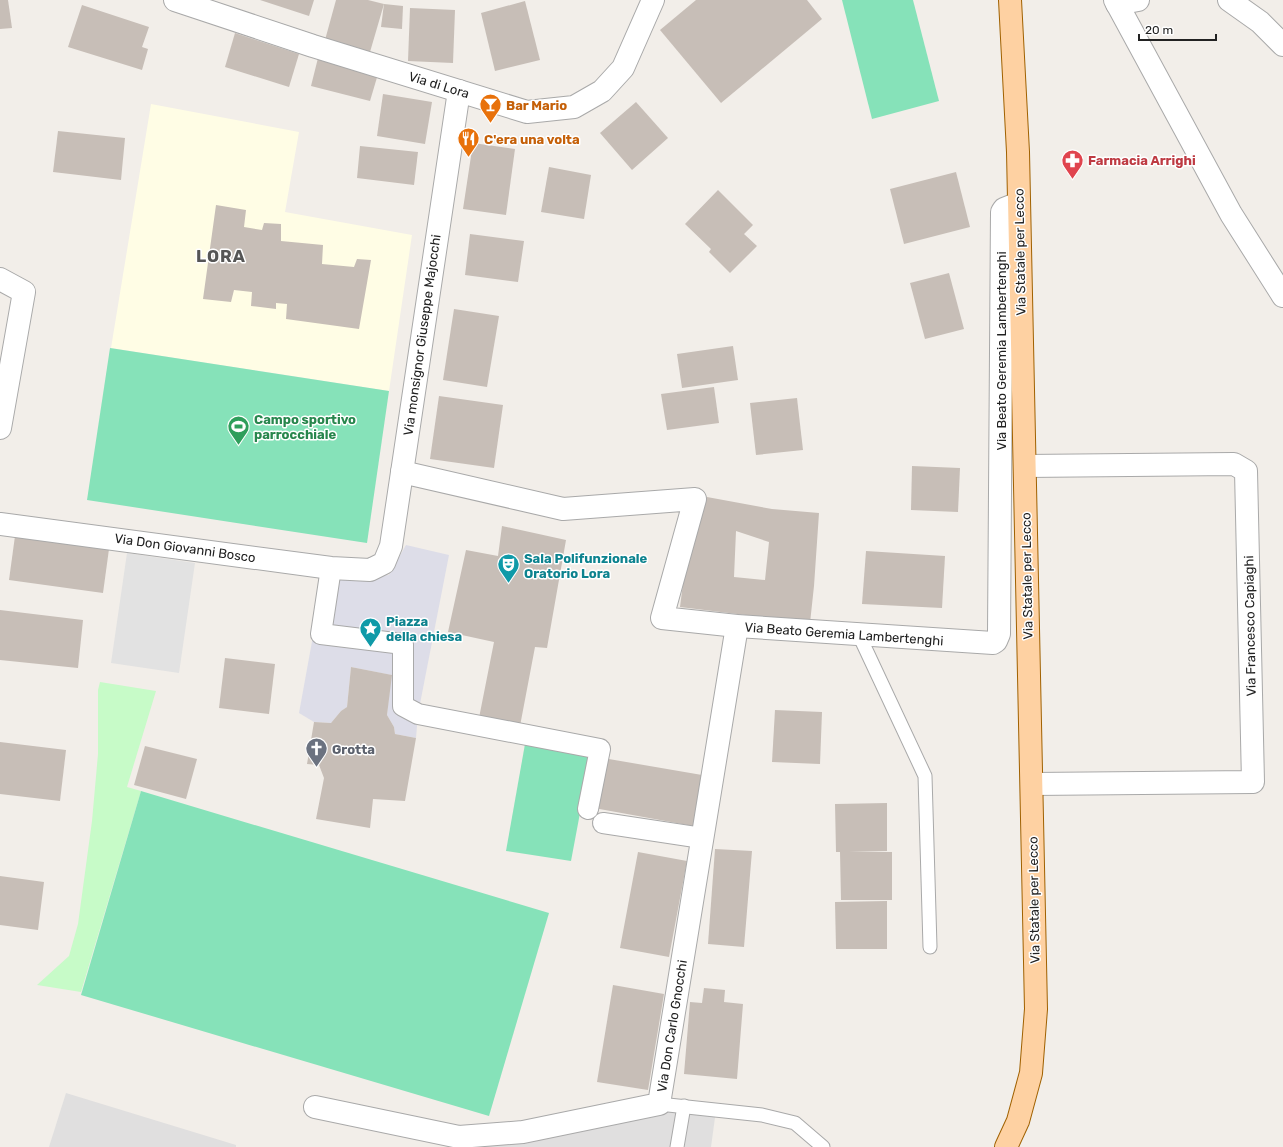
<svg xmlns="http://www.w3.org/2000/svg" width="1283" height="1147" font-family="Rubik,sans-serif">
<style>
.residential{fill:#e0dfdf}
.education{fill:#fffde5}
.park{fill:#c7fbc8}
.pitch{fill:#86e2b9}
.parking{fill:#e2e2e2}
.plaza{fill:#dddde8}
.building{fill:#c7beb7;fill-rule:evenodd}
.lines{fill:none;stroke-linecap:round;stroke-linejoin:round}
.service-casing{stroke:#a9a9a9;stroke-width:15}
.pedestrian-casing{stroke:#a9a9a9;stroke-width:22}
.minor-casing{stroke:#a9a9a9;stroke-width:24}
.primary-casing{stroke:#a06100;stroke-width:24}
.service{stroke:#fff;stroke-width:13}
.pedestrian{stroke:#fff;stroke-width:20}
.minor{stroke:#fff;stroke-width:22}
.primary{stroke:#fed1a2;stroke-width:22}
.labels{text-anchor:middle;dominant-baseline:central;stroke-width:3;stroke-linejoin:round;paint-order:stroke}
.street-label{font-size:13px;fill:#222;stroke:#fff}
.food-label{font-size:13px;font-weight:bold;fill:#c56008;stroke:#fff;text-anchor:start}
.health-label{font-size:13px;font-weight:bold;fill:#be3a42;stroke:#fff;text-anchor:start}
.leisure-label{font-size:13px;font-weight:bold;fill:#27864d;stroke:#fff;text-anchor:start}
.culture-label{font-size:13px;font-weight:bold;fill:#0d838f;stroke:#fff;text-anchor:start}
.worship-label{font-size:13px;font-weight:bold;fill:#5b616d;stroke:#fff;text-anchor:start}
.district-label{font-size:17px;font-weight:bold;letter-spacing:1px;fill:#555;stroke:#fff}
</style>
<rect width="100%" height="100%" fill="#f2eee9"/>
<g class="residential">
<path d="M 66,1093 L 236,1145 L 236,1147 L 49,1147 Z"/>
<path d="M 716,1110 L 711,1147 L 460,1147 L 611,1113 Z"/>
</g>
<path class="education" d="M 151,104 L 299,132 L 285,212 L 412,235 L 389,391 L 111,348 Z"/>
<path class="park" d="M 100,682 L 156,691 L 127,787 L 141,791 L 81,992 L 37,985 L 69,956 L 78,924 L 92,821 L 98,754 L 98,690 Z"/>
<g class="pitch">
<path d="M 842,0 L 913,0 L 939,101 L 872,119 Z"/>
<path d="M 110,348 L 389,391 L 367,543 L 87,500 Z"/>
<path d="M 525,744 L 591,754 L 571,861 L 506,851 Z"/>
<path d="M 141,791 L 549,913 L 489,1116 L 81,995 Z"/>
</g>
<path class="parking" d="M 127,553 L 195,563 L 179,673 L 111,663 Z"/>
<path class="plaza" d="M 406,545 L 449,555 L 418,714 L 416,738 L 395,734 L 394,727 L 387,715 L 391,675 L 351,667 L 347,707 L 341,711 L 331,723 L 314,722 L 299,713 L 323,581 L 389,575 Z"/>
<g class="building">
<path d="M 0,0 L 8,0 L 12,28 L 0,29 Z"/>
<path d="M 260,0 L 314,0 L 309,16 Z"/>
<path d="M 336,0 L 368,0 L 384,4 L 370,52 L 325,40 Z"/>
<path d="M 696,0 L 807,0 L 822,19 L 721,103 L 660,30 Z"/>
<path d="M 525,1 L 540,60 L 495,71 L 481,13 Z"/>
<path d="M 384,4 L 403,6 L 402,29 L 381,27 Z"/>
<path d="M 82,5 L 149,27 L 142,47 L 148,49 L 142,70 L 68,47 Z"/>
<path d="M 410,8 L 455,10 L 453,63 L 408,61 Z"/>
<path d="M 235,33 L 299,54 L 289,87 L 225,67 Z"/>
<path d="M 318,58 L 378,74 L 370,101 L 311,86 Z"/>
<path d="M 383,94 L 432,102 L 425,144 L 377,136 Z"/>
<path d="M 636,102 L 668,138 L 632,170 L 600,133 Z"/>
<path d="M 58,131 L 125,138 L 121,180 L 53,172 Z"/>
<path d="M 473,143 L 515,149 L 506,215 L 463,209 Z"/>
<path d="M 360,146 L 418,152 L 414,185 L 357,178 Z"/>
<path d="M 549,167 L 591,175 L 584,219 L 541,212 Z"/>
<path d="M 956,172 L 970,227 L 904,244 L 890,189 Z"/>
<path d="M 718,190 L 753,225 L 744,234 L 757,246 L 730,273 L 709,252 L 711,249 L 685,224 Z"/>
<path d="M 216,205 L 246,210 L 244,227 L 262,230 L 264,223 L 281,224 L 281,241 L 323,245 L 322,264 L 354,267 L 357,259 L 371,260 L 359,329 L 286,319 L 287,304 L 276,303 L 276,309 L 251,306 L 252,292 L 234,290 L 231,302 L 203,299 Z"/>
<path d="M 470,234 L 524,241 L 518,282 L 465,275 Z"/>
<path d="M 949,273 L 964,329 L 925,339 L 910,283 Z"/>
<path d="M 454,309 L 499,316 L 487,387 L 443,380 Z"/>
<path d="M 733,346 L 738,380 L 682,388 L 677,354 Z"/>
<path d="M 714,387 L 719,423 L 667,430 L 661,394 Z"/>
<path d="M 439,396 L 503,405 L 494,468 L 430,459 Z"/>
<path d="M 797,398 L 803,450 L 756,455 L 750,403 Z"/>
<path d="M 912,466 L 960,468 L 958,512 L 911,510 Z"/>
<path d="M 707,497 L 772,509 L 819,513 L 814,586 L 810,623 L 680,607 L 690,529 ZM 736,531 L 769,542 L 765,580 L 734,577 Z"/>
<path d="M 502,526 L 566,540 L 547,648 L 535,647 L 520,726 L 479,718 L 494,642 L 448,632 L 466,550 L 498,556 Z"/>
<path d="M 15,536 L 109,549 L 103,593 L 9,580 Z"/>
<path d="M 866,551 L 945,556 L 942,608 L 862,604 Z"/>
<path d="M 0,610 L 83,620 L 78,668 L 0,660 Z"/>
<path d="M 225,658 L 275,664 L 269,714 L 219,708 Z"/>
<path d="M 351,667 L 392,675 L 387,715 L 394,727 L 395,734 L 416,738 L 405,801 L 373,799 L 370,828 L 316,819 L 324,778 L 319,765 L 307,764 L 314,722 L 331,723 L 341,711 L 347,707 Z"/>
<path d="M 775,710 L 822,712 L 820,764 L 772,762 Z"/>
<path d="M 0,742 L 66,750 L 60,801 L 0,794 Z"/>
<path d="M 145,746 L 197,759 L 186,799 L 134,785 Z"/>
<path d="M 603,758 L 702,775 L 693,826 L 594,808 Z"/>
<path d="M 887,803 L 887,851 L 849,852 L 892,852 L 892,900 L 841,900 L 840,852 L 836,852 L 835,804 Z"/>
<path d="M 715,849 L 752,851 L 744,947 L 708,944 Z"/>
<path d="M 638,852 L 687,861 L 669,957 L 620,948 Z"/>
<path d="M 0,876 L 44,882 L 38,930 L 0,925 Z"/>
<path d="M 887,901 L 887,949 L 836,949 L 835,902 Z"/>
<path d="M 613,985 L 664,994 L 648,1090 L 597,1082 Z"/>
<path d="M 704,988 L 725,990 L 724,1002 L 743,1004 L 737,1079 L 684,1074 L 690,1002 L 702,1003 Z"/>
</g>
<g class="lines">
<defs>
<g id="service">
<path d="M 859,635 L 925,776 L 930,947"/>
<path d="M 659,1104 L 762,1115 L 795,1123 L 823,1147"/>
<path d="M 677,1147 L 684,1106"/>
</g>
<g id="pedestrian">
<path d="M 331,568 L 321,634 L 403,644 L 403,706 L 418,714 L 600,749 L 588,809"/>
<path d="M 603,823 L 702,838"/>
</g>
<g id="minor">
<path d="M 175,0 L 313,46 L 527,112 L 574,107 L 602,91 L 623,68 L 653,0"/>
<path d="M 1115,0 L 1231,214 L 1283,296"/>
<path d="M 1229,0 L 1260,22 L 1283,45"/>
<path d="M 1117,4 L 1138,0"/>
<path d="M 0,279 L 24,292 L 0,428"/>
<path d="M 1025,466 L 1234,464 L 1246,471 L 1253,782 L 1032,784"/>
<path d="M 402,472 L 563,509 L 695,499 L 662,618 L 737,626 L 993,643 L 996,641 L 999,634 L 1002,212 L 1004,209 L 1019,203"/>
<path d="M 0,524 L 331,568 L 370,570 L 384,563 L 391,546 L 459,91"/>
<path d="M 315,1107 L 459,1137 L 523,1132 L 659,1104 L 737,626"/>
</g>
<path id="primary" d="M 1006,1147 L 1018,1121 L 1031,1073 L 1036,1009 L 1018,152 L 1010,0"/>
</defs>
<use href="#service" class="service-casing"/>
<use href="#pedestrian" class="pedestrian-casing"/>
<use href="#minor" class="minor-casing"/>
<use href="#primary" class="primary-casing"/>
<use href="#service" class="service"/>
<use href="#pedestrian" class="pedestrian"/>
<use href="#minor" class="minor"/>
<use href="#primary" class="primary"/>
</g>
<defs>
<symbol id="bar-pin" viewBox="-11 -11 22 30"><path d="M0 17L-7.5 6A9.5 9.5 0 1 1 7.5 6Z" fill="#e8710a" stroke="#fff"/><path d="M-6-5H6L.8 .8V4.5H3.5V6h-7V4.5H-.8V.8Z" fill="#fff"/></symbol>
<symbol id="restaurant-pin" viewBox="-11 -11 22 30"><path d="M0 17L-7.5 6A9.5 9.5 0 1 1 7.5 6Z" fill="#e8710a" stroke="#fff"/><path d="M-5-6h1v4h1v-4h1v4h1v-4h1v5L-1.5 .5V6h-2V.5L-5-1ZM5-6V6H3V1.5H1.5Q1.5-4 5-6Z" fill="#fff"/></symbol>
<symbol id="pharmacy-pin" viewBox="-11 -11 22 30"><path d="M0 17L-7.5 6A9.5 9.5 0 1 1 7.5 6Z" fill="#e0444e" stroke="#fff"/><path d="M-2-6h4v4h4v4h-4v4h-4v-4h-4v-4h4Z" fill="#fff"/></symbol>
<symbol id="stadium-pin" viewBox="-11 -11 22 30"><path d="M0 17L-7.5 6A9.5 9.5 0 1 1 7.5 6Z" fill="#2e9e5b" stroke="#fff"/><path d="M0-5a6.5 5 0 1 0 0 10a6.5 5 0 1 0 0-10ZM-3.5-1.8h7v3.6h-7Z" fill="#fff"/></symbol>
<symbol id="theatre-pin" viewBox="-11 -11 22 30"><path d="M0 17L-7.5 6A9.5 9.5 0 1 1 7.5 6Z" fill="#0f9aa8" stroke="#fff"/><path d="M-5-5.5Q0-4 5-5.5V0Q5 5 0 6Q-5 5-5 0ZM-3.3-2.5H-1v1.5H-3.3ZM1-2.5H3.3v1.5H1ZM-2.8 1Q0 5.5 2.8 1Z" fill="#fff"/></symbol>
<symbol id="sight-pin" viewBox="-11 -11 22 30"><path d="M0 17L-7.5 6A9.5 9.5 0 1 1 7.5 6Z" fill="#0f9aa8" stroke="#fff"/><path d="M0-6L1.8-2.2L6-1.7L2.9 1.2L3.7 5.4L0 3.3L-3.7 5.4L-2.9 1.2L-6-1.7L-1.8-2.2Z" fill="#fff"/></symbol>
<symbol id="church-pin" viewBox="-11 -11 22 30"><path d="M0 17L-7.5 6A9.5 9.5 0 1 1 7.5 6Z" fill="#6b7280" stroke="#fff"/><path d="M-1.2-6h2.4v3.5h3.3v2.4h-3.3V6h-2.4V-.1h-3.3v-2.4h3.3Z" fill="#fff"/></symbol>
</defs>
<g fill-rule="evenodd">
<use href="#bar-pin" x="478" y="92" width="25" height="34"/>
<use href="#restaurant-pin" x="456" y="126" width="25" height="34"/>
<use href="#pharmacy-pin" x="1060" y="148" width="25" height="34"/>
<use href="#stadium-pin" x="226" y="414" width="25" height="34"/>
<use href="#theatre-pin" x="496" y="552" width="25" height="34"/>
<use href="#sight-pin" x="358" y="616" width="25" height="34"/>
<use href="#church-pin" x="304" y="736" width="25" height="34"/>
</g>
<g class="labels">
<g class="street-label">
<text transform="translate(439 85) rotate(17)">Via di Lora</text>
<text transform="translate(1020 252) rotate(-91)">Via Statale per Lecco</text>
<text transform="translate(422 335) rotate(-82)">Via monsignor Giuseppe Majocchi</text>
<text transform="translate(1001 351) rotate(-90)">Via Beato Geremia Lambertenghi</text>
<text transform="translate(185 548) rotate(8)">Via Don Giovanni Bosco</text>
<text transform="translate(1027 576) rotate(-91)">Via Statale per Lecco</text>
<text transform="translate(1250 626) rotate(-91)">Via Francesco Capiaghi</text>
<text transform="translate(844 634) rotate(4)">Via Beato Geremia Lambertenghi</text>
<text transform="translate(1034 900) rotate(-91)">Via Statale per Lecco</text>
<text transform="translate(672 1026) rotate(-81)">Via Don Carlo Gnocchi</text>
</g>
<g class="food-label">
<text x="506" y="105">Bar Mario</text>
<text x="484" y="139">C'era una volta</text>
</g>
<g class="health-label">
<text x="1088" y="160">Farmacia Arrighi</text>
</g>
<g class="leisure-label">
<text x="254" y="419">Campo sportivo<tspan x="254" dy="15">parrocchiale</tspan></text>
</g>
<g class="culture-label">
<text x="524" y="558">Sala Polifunzionale<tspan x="524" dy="15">Oratorio Lora</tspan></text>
<text x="386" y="621">Piazza<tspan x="386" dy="15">della chiesa</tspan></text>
</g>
<g class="worship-label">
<text x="332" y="749">Grotta</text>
</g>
<g class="district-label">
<text x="221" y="256">LORA</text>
</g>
</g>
<path d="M1139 34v6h77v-6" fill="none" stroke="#222222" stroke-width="2"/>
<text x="1145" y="34" font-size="12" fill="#222222" stroke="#ffffff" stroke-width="3" paint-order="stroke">20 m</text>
</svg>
